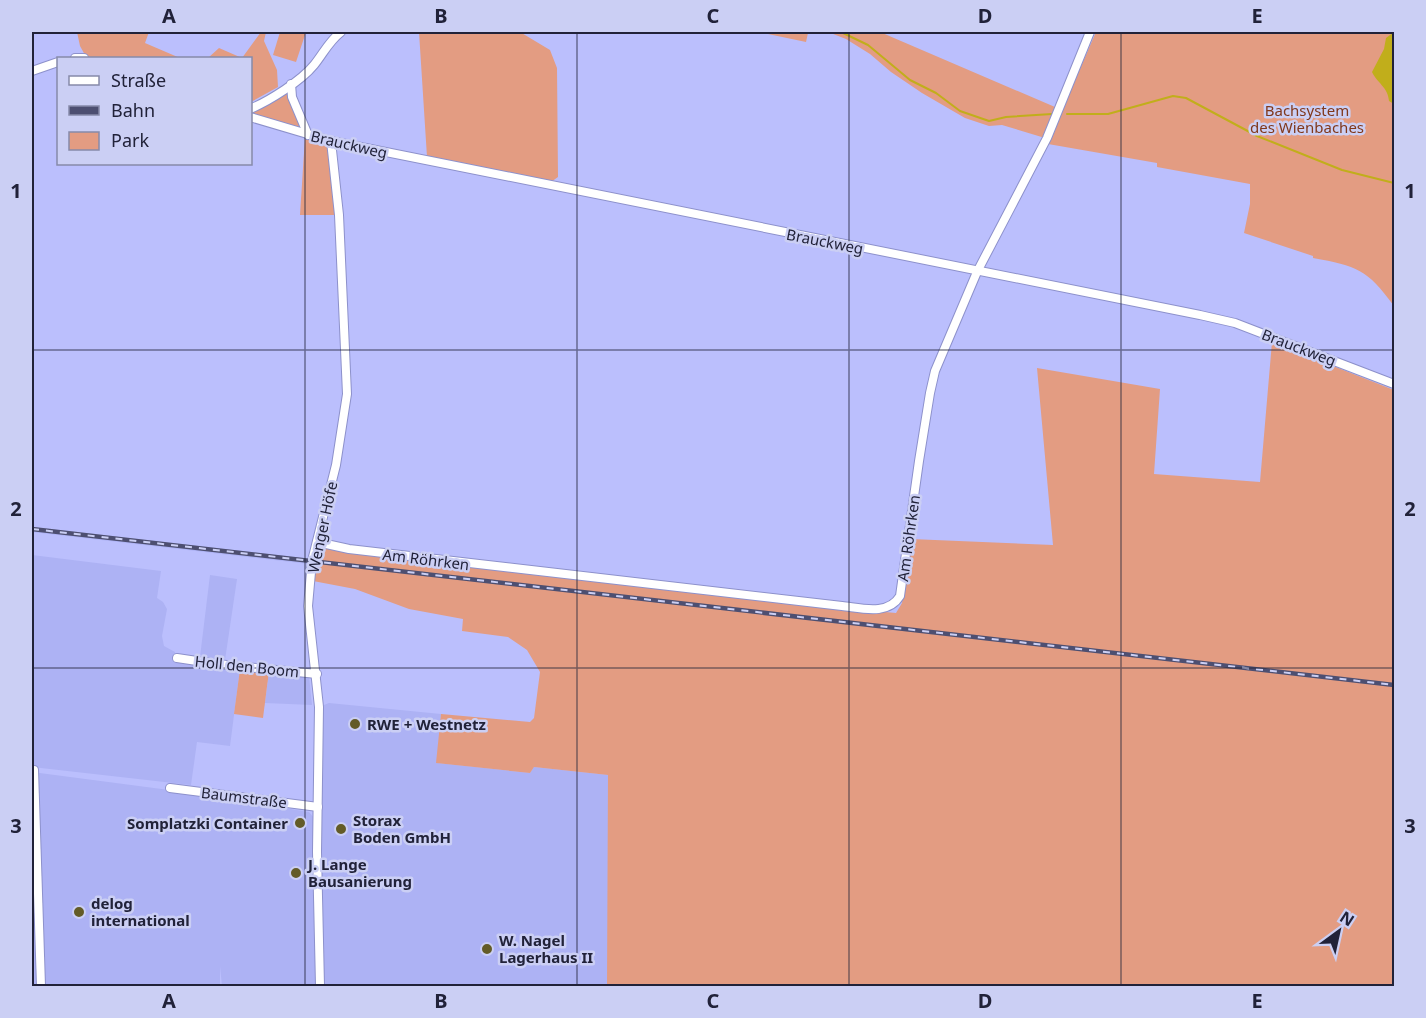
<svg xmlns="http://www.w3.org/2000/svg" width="1426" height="1018" font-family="'Noto Sans',sans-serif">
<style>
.built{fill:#adb2f4}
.green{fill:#e39c82}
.water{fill:#c1ae1b}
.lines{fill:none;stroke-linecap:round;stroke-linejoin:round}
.stream{stroke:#c1ae1b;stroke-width:2}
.minor-casing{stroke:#8d91cb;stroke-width:10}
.minor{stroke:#fff;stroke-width:8}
.rail-casing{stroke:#4d4f71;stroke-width:4.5}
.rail{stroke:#cbcff4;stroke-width:2;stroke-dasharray:7;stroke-linecap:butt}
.grid{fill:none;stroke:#212239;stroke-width:1.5;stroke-opacity:0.55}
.poi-dot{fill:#635b27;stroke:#cbcff4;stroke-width:2}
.labels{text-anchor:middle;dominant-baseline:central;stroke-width:5;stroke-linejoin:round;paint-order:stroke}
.park-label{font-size:15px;fill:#80381c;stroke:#cbcff4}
.street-label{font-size:15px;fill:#212239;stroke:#cbcff4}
.poi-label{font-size:15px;font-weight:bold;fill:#212239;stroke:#cbcff4;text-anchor:start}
.neatline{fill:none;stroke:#212239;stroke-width:2}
.grid-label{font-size:20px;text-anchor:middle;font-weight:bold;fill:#212239}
</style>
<rect width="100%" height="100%" fill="#bbbffd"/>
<g class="built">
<path d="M 32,527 L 310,559 L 309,564 L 32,532 Z"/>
<path d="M 32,555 L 161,571 L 157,598 L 163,602 L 167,609 L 162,636 L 164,646 L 175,652 L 175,658 L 240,669 L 230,746 L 197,742 L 191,785 L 32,767 Z"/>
<path d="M 210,575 L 237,579 L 225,660 L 200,657 Z"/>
<path d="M 269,671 L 309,676 L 312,705 L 265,703 Z"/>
<path d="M 329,703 L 441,714 L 437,763 L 530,773 L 534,767 L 608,775 L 608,986 L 222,986 L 220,966 L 220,986 L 32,986 L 32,772 L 192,793 L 309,812 L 314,818 L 319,707 Z"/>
</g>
<g class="green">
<path d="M 77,32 L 149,32 L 145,43 L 180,58 L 93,58 L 85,55 L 80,46 Z"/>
<path d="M 261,32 L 266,32 L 264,41 L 277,70 L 278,87 L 251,102 L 250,58 L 208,58 L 219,48 L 242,58 Z"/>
<path d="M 280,32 L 306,32 L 296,62 L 273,55 Z"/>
<path d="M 419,32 L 468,32 L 480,34 L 491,32 L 520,32 L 550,50 L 557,68 L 558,177 L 551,182 L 427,157 Z"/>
<path d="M 758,32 L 810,32 L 808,33 L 806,42 Z"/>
<path d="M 828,32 L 880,32 L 1062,110 L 1096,32 L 1394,32 L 1394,306 C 1367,269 1357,266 1313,258 L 1313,256 L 1244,233 L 1250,204 L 1250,184 L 1157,167 L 1157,163 L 1048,144 L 1045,138 L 1002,125 L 989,126 L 965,118 L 922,93 L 891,72 L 870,54 L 846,39 Z"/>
<path d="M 288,86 L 304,130 L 251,114 Z"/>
<path d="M 305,137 L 328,144 L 336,215 L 300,215 Z"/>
<path d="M 1272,342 L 1394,390 L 1394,986 L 607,986 L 608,775 L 534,767 L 530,773 L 436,763 L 441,714 L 530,722 L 534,718 L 540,672 L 527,650 L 508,637 L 462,631 L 463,619 L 409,609 L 355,589 L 313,581 L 319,546 L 842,608 L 896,613 L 902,603 L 911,539 L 1053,545 L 1037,368 L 1160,389 L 1154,474 L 1260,482 Z"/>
<path d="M 240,669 L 269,671 L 263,718 L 234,714 Z"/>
</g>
<path class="water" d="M 1394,32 L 1394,104 L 1389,101 C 1388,87 1377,83 1372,72 L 1384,49 L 1386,38 Z"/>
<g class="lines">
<g class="stream">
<path d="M 841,32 L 868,45 L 910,80 L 936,93 L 960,111 L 989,121 L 1006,117 L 1052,114"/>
<path d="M 1067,114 L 1108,114 L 1173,96 L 1186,98 L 1257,136 L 1342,170 L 1394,183"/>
</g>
<defs>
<g id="minor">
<path d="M 75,58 L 84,58"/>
<path d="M 32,71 L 58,62"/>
<path d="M 291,84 L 292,97 L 308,135"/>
<path d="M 250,109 C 269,101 301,81 314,65 C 323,54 329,41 341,32"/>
<path d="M 250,117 L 331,141 L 1200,315 L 1235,323 L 1394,384"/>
<path d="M 317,542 L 349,549 L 842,606 C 861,608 888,616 900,596 L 919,461 L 930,393 L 935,371 L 977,272 L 1047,138 L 1090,32"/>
<path d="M 177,658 L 217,664 L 317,674"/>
<path d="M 34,770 L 41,986"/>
<path d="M 170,788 L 318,807"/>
<path d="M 320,986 L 317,852 L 319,707 L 308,606 L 312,561 L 336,465 L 347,394 L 339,215 L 331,141"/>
</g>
</defs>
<use href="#minor" class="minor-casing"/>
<use href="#minor" class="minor"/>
<defs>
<path id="rail" d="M 32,529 L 1394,685"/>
</defs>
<use href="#rail" class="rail-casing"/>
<use href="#rail" class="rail"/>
</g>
<path class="grid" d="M 305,32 L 305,986M 577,32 L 577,986M 849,32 L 849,986M 1121,32 L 1121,986M 32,350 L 1394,350M 32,668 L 1394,668"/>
<g class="poi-dot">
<circle cx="355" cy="724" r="6"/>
<circle cx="300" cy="823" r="6"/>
<circle cx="341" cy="829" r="6"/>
<circle cx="296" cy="873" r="6"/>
<circle cx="79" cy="912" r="6"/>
<circle cx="487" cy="949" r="6"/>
</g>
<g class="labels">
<g class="park-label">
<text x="1307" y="110">Bachsystem<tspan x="1307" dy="17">des Wienbaches</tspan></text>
</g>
<g class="street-label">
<text transform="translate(349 144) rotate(13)">Brauckweg</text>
<text transform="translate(825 241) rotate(11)">Brauckweg</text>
<text transform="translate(1299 347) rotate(21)">Brauckweg</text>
<text transform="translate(322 527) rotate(-78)">Wenger Höfe</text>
<text transform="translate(908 538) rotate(-82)">Am Röhrken</text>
<text transform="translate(426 559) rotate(7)">Am Röhrken</text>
<text transform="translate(247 666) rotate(6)">Holl den Boom</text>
<text transform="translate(244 797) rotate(7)">Baumstraße</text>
</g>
<g class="poi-label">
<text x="367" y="724">RWE + Westnetz</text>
<text x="353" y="820">Storax<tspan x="353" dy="17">Boden GmbH</tspan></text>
<text x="288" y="823" text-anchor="end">Somplatzki Container</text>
<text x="308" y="864">J. Lange<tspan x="308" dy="17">Bausanierung</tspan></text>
<text x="91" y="903">delog<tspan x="91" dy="17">international</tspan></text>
<text x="499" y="940">W. Nagel<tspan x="499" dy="17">Lagerhaus II</tspan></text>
</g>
</g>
<rect width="1426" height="1018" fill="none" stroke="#cbcff4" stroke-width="66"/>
<rect x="57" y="57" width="195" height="108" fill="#cbcff4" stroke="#878aa9" stroke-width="1.5"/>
<rect x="69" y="76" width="30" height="9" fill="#ffffff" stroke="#878aa9" stroke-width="1.5"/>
<text x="111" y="87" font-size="18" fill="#212239">Straße</text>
<rect x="69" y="106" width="30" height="9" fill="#4d4f71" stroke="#878aa9" stroke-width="1.5"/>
<text x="111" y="117" font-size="18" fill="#212239">Bahn</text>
<rect x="69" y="132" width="30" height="18" fill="#e39c82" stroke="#878aa9" stroke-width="1.5"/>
<text x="111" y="147" font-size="18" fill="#212239">Park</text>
<g transform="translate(1339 931) rotate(33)" stroke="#cbcff4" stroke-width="4.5" paint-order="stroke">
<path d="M0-4.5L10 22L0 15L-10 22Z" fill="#212239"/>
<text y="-9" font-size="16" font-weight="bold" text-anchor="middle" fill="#212239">N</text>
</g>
<rect x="33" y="33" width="1360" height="952" class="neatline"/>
<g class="grid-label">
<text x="169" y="23">A</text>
<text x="441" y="23">B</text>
<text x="713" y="23">C</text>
<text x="985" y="23">D</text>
<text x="1257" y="23">E</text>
<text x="16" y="198">1</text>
<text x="1410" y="198">1</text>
<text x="16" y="516">2</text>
<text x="1410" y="516">2</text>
<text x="16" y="833">3</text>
<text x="1410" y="833">3</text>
<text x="169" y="1008">A</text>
<text x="441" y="1008">B</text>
<text x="713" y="1008">C</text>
<text x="985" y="1008">D</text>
<text x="1257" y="1008">E</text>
</g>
</svg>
